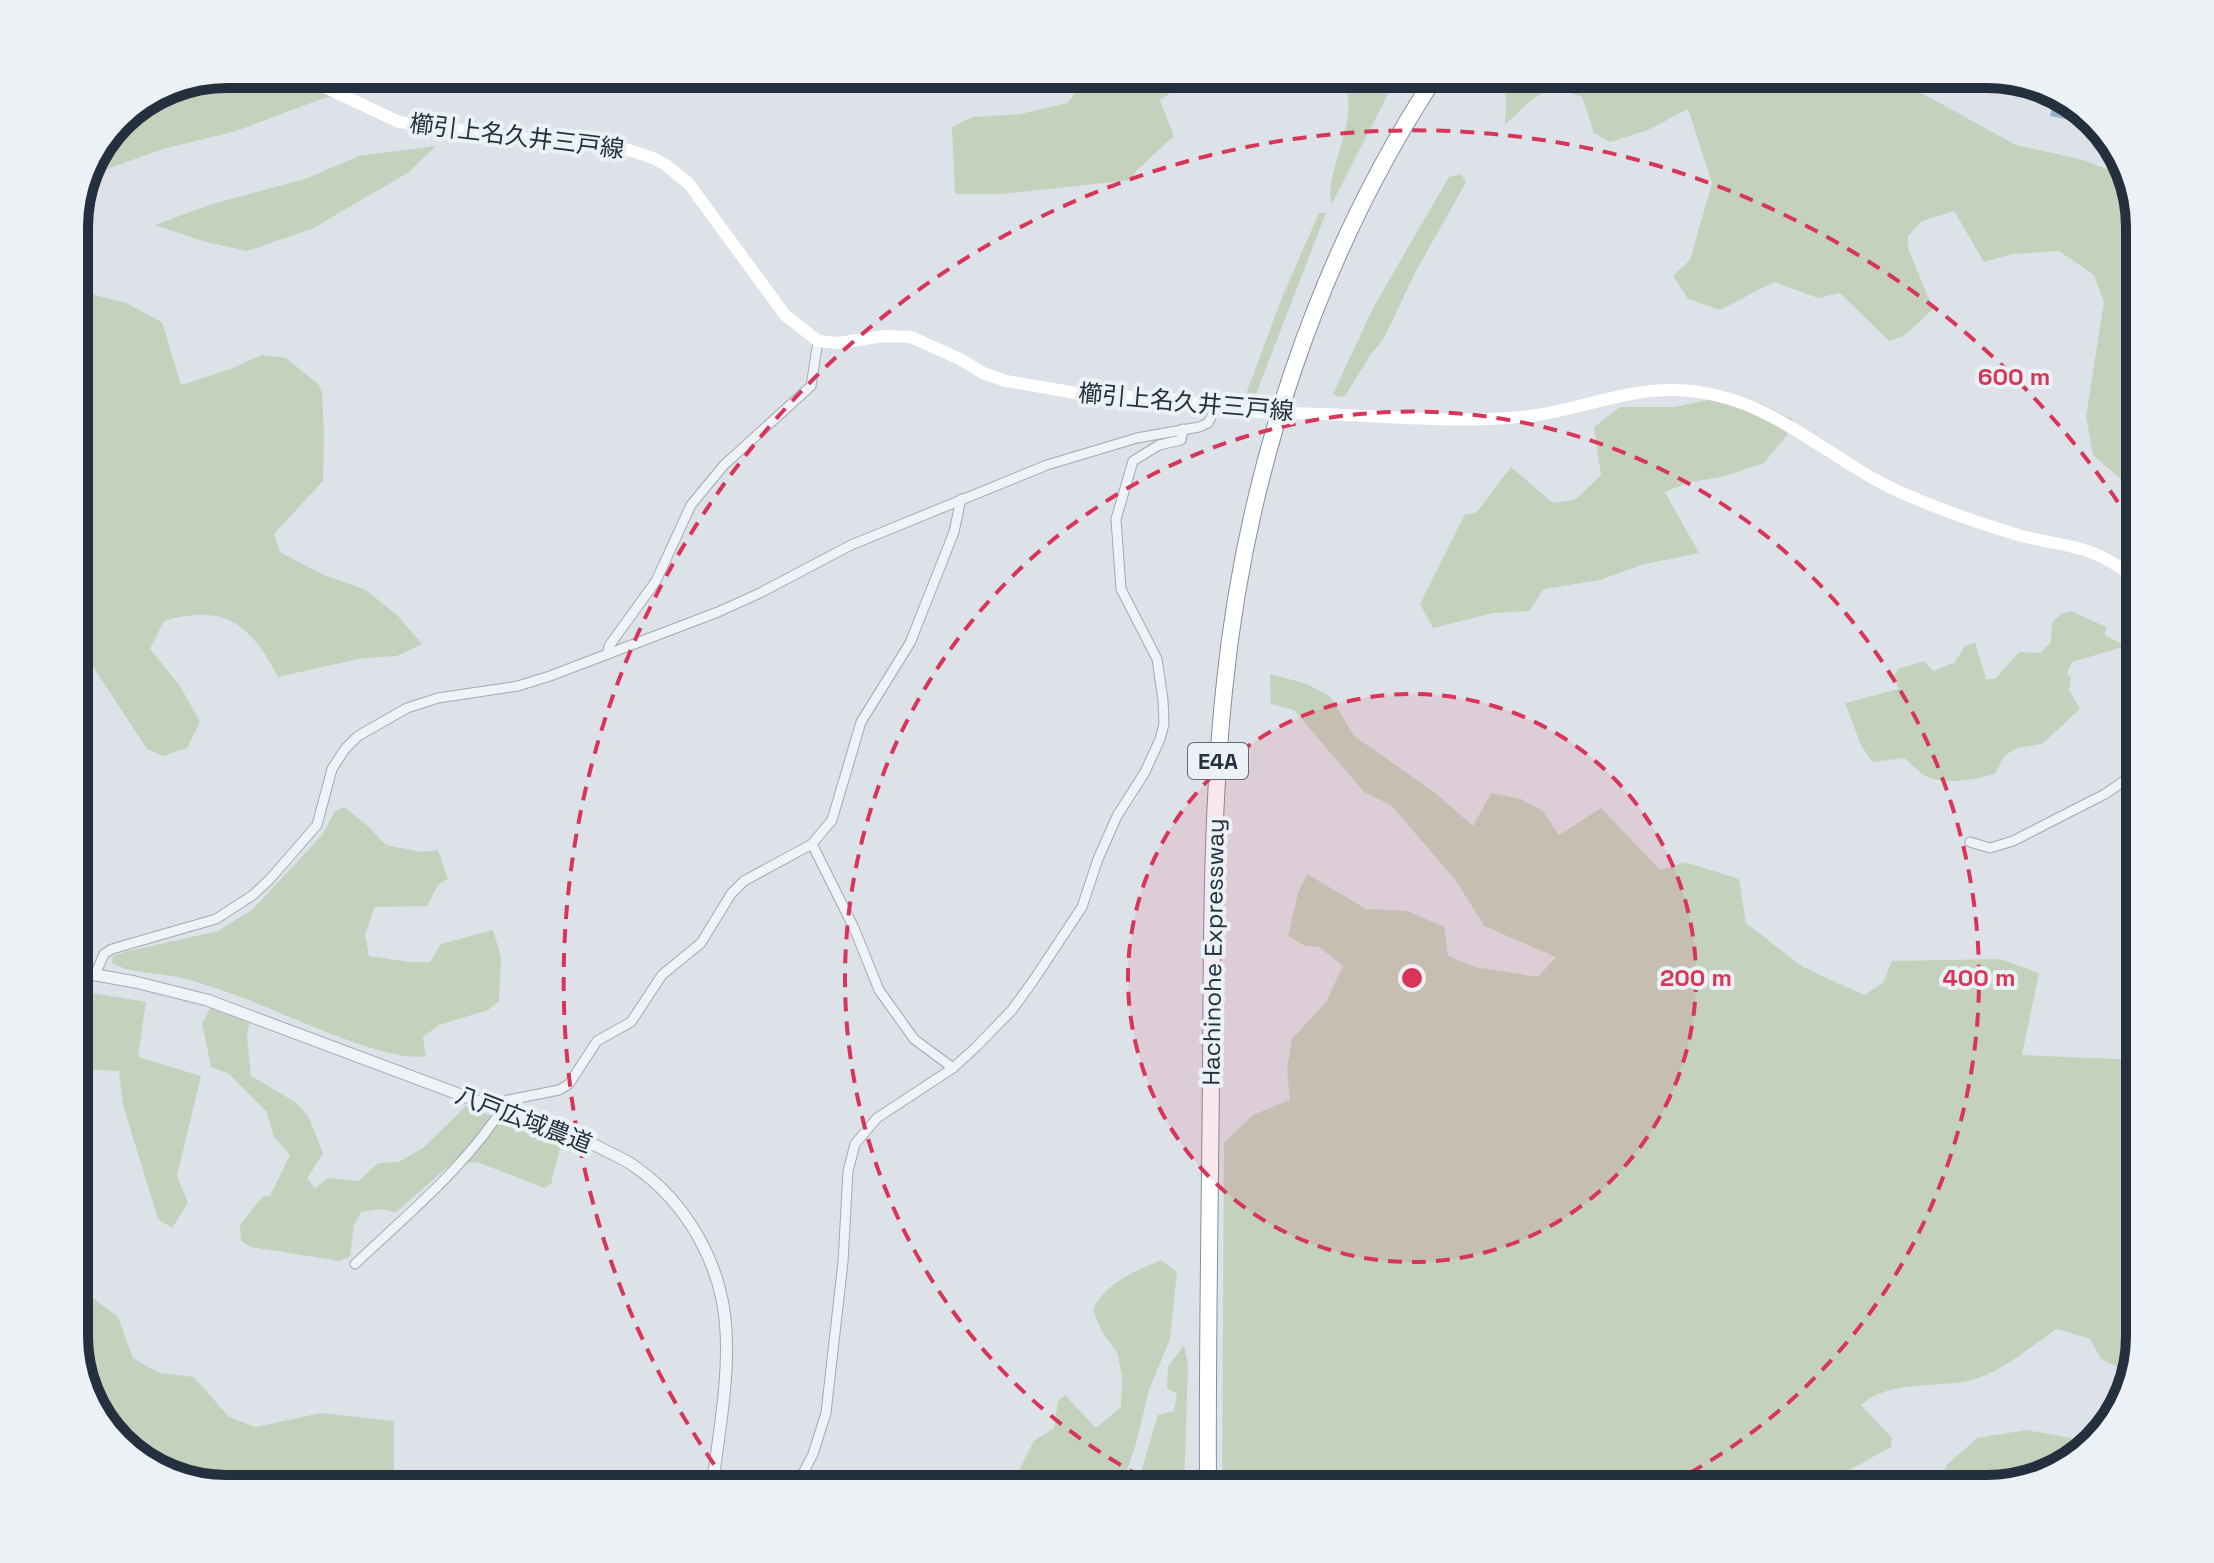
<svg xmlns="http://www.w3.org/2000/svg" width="2214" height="1563" font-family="'Space Grotesk','Noto Sans JP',sans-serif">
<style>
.green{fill:#c4d2bd}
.water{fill:#94b2cb}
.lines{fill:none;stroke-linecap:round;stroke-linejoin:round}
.minor-casing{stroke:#a2a9b2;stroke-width:11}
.tertiary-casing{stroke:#a2a9b2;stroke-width:13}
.motorway-casing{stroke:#8390a0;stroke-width:18}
.minor{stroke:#eff2f6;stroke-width:9}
.tertiary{stroke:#eff2f6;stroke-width:11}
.secondary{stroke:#fff;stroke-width:12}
.motorway{stroke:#fff;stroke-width:16}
.secondary-bridge{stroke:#fff;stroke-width:12}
.ring{fill:none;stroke:#d83659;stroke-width:4;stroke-dasharray:14 10}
.labels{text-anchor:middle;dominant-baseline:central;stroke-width:8;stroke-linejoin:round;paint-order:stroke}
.shield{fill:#ecf1f5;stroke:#616a76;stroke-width:2}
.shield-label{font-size:22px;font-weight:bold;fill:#25303f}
.street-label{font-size:24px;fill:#25303f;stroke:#ecf1f5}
.rim{fill:none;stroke:#25303f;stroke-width:10}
.centre{fill:#d83659;stroke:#ecf1f5;stroke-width:4}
.ring-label{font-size:24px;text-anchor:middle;font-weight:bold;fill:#d83659;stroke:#ecf1f5;stroke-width:8;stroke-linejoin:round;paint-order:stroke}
</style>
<rect width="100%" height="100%" fill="#dde2e8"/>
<g class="green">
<path d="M 227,74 L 406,74 L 316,101 L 236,131 L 163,149 L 85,177 L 90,160 L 126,112 Z"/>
<path d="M 1087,74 L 1198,74 L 1160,100 L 1174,136 L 1136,171 L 1132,180 L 1002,194 L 955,194 L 952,127 L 973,117 L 1020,114 L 1068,103 Z"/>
<path d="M 1340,74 L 1398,74 L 1332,204 C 1323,181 1353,129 1348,98 C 1347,90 1343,82 1340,74 Z"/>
<path d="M 1501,74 L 1887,74 L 2016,145 L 2083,160 L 2128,177 L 2140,226 L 2140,490 L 2123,481 L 2093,455 L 2086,416 L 2104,302 L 2094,275 L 2059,251 L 2013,254 L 1984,262 L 1954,211 L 1922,221 L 1908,236 L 1908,248 L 1933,309 L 1904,336 L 1889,341 L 1840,293 L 1818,298 L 1774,282 L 1720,310 L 1688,299 L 1673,276 L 1690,260 L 1712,183 L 1688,109 L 1648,130 L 1610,142 L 1594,133 L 1582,97 L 1553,86 L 1530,101 L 1505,125 L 1506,99 Z"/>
<path d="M 436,146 L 409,172 L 312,229 L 247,251 L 206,242 L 155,225 L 212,204 L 305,179 L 359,156 Z"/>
<path d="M 1461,174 L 1466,182 L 1415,273 L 1384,338 L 1369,357 L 1345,396 L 1339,397 L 1333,394 L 1374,306 L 1449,177 Z"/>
<path d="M 1319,213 L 1326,213 L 1256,394 L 1246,394 L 1283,295 Z"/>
<path d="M 88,293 L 126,303 L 162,322 L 181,385 L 230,369 L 262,355 L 286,358 L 318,384 L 322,392 L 324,432 L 323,481 L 274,534 L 280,552 L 324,575 L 366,590 L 398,616 L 422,644 L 397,656 L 363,658 L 278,677 C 250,624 225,603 164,621 L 150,649 L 180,686 L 200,722 L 187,748 L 163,756 L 147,749 L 90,662 L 74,642 L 74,528 L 80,520 L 74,511 L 74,296 Z"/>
<path d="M 1716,398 L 1761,404 L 1793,419 L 1787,435 L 1764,463 L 1722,477 L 1690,482 L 1665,492 L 1699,553 L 1641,565 L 1600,580 L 1544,589 L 1529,611 L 1493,613 L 1433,628 L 1420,604 L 1465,514 L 1476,513 L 1511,467 L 1553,503 L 1576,499 L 1601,475 L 1594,427 L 1620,407 L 1675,407 Z"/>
<path d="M 2071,611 L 2106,627 L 2105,635 L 2126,646 L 2072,662 L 2067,674 L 2071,677 L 2069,690 L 2080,709 L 2042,744 L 2017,748 L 2004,756 L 1995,774 C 1975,779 1950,785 1930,778 C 1921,775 1912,764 1904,758 L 1872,762 L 1861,745 L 1845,703 L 1899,689 L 1894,676 L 1898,669 L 1924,661 L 1933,671 L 1954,663 L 1965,646 L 1975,642 L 1986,679 L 1995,679 L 2019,652 L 2040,653 L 2051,642 L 2052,622 L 2062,613 Z"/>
<path d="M 1270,674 L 1307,684 L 1330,696 L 1354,736 L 1434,792 L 1473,826 L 1491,793 L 1521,799 L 1543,811 L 1559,835 L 1601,808 L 1660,870 L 1685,862 L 1739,879 L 1746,923 L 1803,967 L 1864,995 L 1883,983 L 1892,961 L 2000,959 L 2039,973 L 2022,1055 L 2140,1060 L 2140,1337 L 2128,1372 L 2101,1359 L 2090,1339 L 2057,1329 C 2031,1346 2002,1372 1972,1380 C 1935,1389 1891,1379 1861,1405 L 1892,1438 L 1891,1447 L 1844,1473 L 1826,1470 L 1785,1472 L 1785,1483 L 1789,1489 L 1222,1489 L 1224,1143 L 1253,1115 L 1290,1100 L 1287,1070 L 1292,1039 L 1326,1002 L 1343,966 L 1319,947 L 1305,946 L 1288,936 L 1298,893 L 1307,874 L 1366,909 L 1407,911 L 1444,927 L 1448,956 L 1475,967 L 1538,977 L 1556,957 L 1484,926 L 1457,882 L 1391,805 L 1364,792 L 1294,710 L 1271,704 Z"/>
<path d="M 344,807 L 368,826 L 386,845 L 421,852 L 438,850 L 448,879 L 438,885 L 427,906 L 375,907 L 365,934 L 369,956 L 409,962 L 430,962 L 441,944 L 493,930 L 501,957 L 499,1001 L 488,1010 L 439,1025 L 423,1037 L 426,1056 C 383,1065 262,1001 212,987 C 199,983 185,978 171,976 C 152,972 129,973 112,963 L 113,956 L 125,952 L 218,931 L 253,909 L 323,834 L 335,811 Z"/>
<path d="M 74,990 L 146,1002 L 138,1057 L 201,1076 L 177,1176 L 188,1203 L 172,1228 L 158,1219 L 123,1105 L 119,1071 L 95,1070 L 74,1086 Z"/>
<path d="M 210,1008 L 249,1023 L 247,1038 L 251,1076 L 297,1103 L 309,1118 L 323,1153 L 307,1179 L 315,1188 L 328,1178 L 359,1181 L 378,1163 L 398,1162 L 423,1148 L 466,1106 L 557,1141 L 560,1148 L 551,1184 L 544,1188 L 477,1162 L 449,1166 L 396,1212 L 380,1209 L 361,1212 L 354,1225 L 350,1256 L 340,1261 L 251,1247 L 241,1241 L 240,1225 L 263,1196 L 270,1196 L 290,1155 L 274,1137 L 266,1111 L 229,1074 L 211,1067 L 202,1023 Z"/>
<path d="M 1161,1260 L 1177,1272 L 1170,1339 L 1149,1390 L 1136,1444 L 1120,1489 L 1021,1489 L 1013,1482 L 1034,1441 L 1054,1428 L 1058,1401 L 1065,1395 L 1096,1428 L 1121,1407 L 1122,1375 L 1117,1352 L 1103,1334 L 1093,1310 C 1104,1284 1135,1271 1161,1260 Z"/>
<path d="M 74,1283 L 118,1317 L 133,1358 L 159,1373 L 194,1377 L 229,1417 L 256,1427 L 321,1413 L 394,1421 L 394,1489 L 226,1489 L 134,1458 L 90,1404 L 74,1346 Z"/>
<path d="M 1184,1345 L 1188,1365 L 1184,1489 L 1139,1489 L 1140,1475 L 1158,1415 L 1174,1411 L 1177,1393 L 1167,1389 L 1168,1367 Z"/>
<path d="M 2026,1430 L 2093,1442 L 2055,1473 L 1987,1489 L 1936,1489 L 1946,1466 L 1977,1438 Z"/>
</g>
<path class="water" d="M 2054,97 L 2080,105 L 2096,125 L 2050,116 Z"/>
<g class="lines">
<defs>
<g id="minor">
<path d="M 608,654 L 609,646 L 656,581 L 691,505 L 724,465 L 811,386 L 818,341"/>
<path d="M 1970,842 L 1990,848 L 2013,841 L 2105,794 L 2140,770"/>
<path d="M 812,844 L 854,928 L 879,990 L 914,1039 L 953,1068"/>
<path d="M 95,975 L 104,954 L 112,949 L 216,919 L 253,895 L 270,879 L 317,825 L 332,769 L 345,749 L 358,736 L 407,708 L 438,698 L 518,686 L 550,676 L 718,612 L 760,593 L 851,545 L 1047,465 L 1137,438 L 1199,427 L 1208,423 L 1216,408"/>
<path d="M 355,1264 C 410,1212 468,1165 508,1100 L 559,1090 L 569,1084 L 597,1041 L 631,1022 L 662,975 L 701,943 L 731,894 L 744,881 L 812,844 L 832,820 L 861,722 L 910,643 L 954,532 L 961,499"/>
<path d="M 795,1489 L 813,1454 L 826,1413 L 843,1262 L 848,1171 L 855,1144 L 877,1118 L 953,1068 L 976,1047 L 1012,1010 L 1033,981 L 1082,907 L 1098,859 L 1117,816 L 1145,772 L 1160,739 L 1164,724 L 1163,700 L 1157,659 L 1121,589 L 1116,519 L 1133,461 L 1159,445 L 1181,440 L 1183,429"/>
</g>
<path id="tertiary" d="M 74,971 L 135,982 L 207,1000 L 597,1146 C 609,1153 623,1158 634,1166 C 688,1203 723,1267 726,1331 C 729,1383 718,1437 712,1489"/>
<path id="motorway" d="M 1208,1489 C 1207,1350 1210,1211 1211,1072 C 1212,945 1211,818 1224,691 C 1245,476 1317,255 1437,74"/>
</defs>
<use href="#minor" class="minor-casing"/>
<use href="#tertiary" class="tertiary-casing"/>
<use href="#motorway" class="motorway-casing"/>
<use href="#minor" class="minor"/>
<use href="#tertiary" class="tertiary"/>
<g class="secondary">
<path d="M 297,74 L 399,122 L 556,143 L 616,146 L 653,158 L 666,165 L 689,184 L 785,315 L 818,341 L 838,343 L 884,336 L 911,337 L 960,359 L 983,373 L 1006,381 L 1082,394 L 1171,399 L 1240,411"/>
<path d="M 1319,414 C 1389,416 1461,424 1531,416 C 1578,410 1626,389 1674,390 C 1769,392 1822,457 1902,493 C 1941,510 1981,524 2022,536 C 2048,543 2079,545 2104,558 C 2116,564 2128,573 2140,580"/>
</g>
<use href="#motorway" class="motorway"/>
<path class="secondary-bridge" d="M 1240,411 L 1319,414"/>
</g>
<circle cx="1412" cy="978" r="284" fill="#d83659" fill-opacity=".12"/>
<g class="ring">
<circle cx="1412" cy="978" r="284"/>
<path d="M1163 1488A567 567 0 1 1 1661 1488"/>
<path d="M728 1484A851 851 0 1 1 2138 533"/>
</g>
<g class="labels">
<rect class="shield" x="1188" y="743" width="60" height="36" rx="6"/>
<g class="shield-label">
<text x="1218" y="761">E4A</text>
</g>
<g class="street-label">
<text transform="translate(517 136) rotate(7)">櫛引上名久井三戸線</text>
<text transform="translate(1186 402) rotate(5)">櫛引上名久井三戸線</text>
<text transform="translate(1213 952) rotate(-89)">Hachinohe Expressway</text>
<text transform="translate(524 1119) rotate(21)">八戸広域農道</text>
</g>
</g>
<path d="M0 0H2214V1563H0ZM227 88H1987A139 139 0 0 1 2126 227V1336A139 139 0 0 1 1987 1475H227A139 139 0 0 1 88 1336V227A139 139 0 0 1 227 88Z" fill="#ecf1f5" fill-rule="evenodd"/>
<path class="rim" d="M227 88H1987A139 139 0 0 1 2126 227V1336A139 139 0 0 1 1987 1475H227A139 139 0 0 1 88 1336V227A139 139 0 0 1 227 88Z"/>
<circle cx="1412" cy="978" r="12" class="centre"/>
<g class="ring-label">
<text x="2014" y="385">600 m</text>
<text x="1696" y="986">200 m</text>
<text x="1979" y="986">400 m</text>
</g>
</svg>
